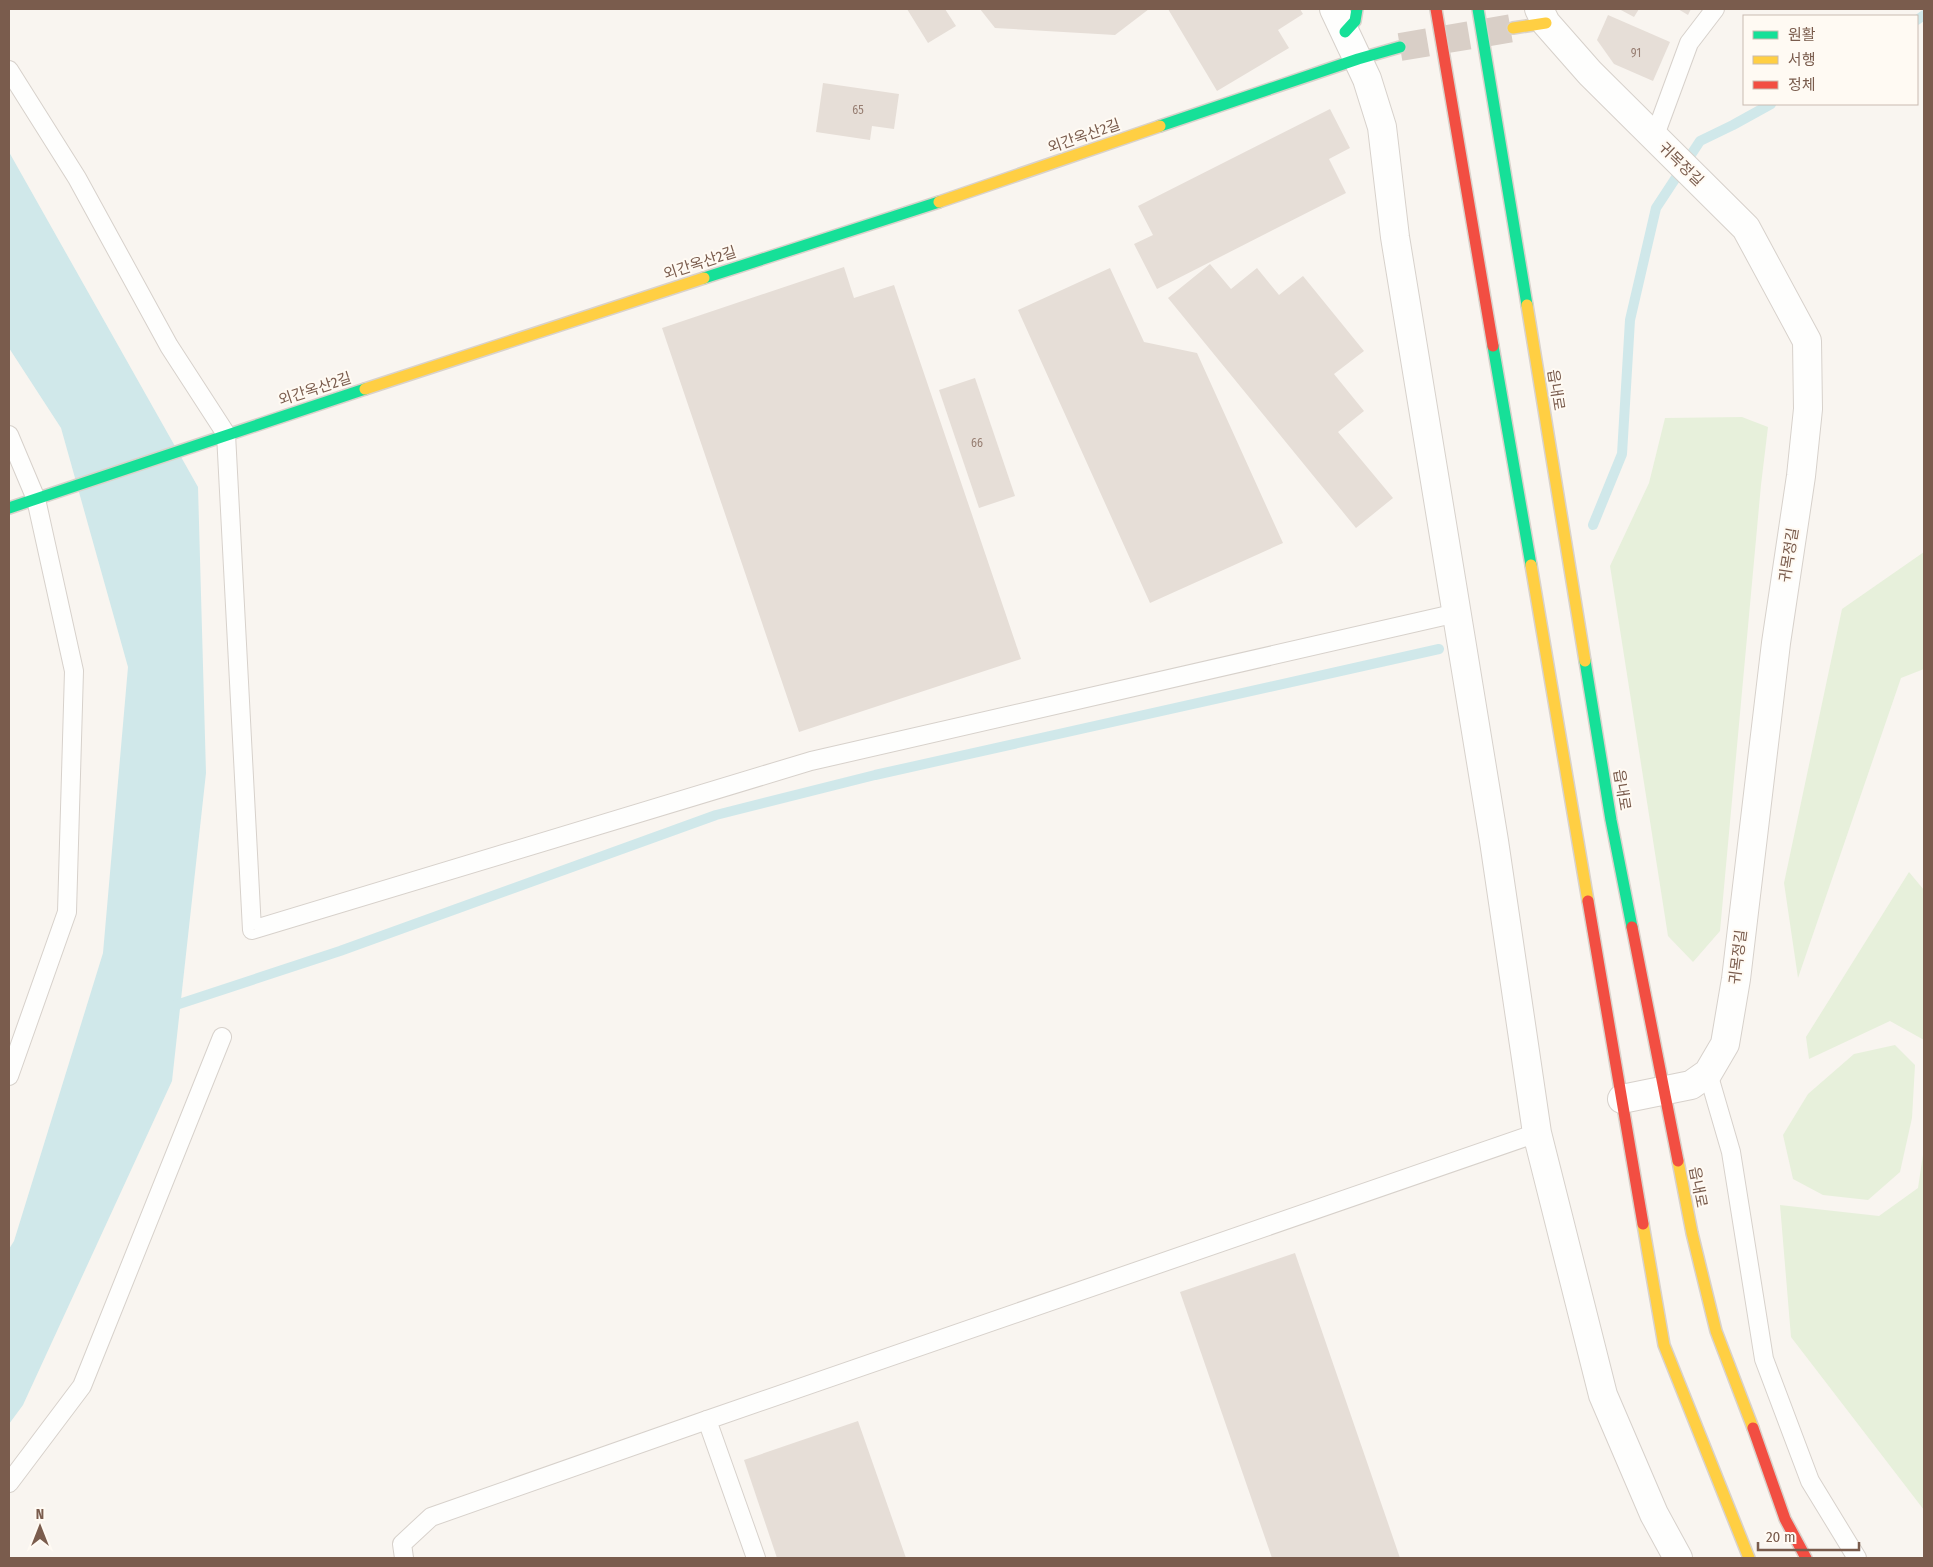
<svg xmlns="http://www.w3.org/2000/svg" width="1933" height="1567" font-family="'Fira Sans Condensed','Noto Sans KR',sans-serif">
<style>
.green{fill:#e7f0db}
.water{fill:#d0e8ea}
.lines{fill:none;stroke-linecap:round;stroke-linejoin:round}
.stream{stroke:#d0e8ea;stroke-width:10}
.building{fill:#e6ded7}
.secondary-tunnel{stroke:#d9cfc7;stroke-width:28;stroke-dasharray:28 14;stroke-linecap:butt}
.lane-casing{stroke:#d7d1cb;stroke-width:20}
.street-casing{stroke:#d7d1cb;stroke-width:30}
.fast-casing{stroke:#d9d2cb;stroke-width:14}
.slow-casing{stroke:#d9d2cb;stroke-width:14}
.jam-casing{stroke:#d9d2cb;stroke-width:14}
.lane{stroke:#fefefd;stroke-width:18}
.street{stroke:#fefefd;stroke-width:28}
.fast{stroke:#16e098;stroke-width:11}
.slow{stroke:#ffcf43;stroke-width:11}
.jam{stroke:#f24e42;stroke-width:11}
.labels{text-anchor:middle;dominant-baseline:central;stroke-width:4;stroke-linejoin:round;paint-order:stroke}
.number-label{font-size:12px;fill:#977e72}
.street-label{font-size:15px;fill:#7a5c4d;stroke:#fffaf3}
</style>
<rect width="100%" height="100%" fill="#f9f5f0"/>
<g class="green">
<path d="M 1742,417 L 1768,427 L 1761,485 L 1720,931 L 1693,962 L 1668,936 L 1610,566 L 1649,483 L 1665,418 Z"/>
<path d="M 1924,552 L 1924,669 L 1901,678 L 1798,978 L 1784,883 L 1842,609 Z"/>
<path d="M 1909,872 L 1924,890 L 1924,1040 L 1890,1021 L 1809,1059 L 1806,1037 Z"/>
<path d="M 1895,1045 L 1915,1065 L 1912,1118 L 1900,1172 L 1868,1200 L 1823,1195 L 1793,1179 L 1783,1135 L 1808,1094 L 1854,1054 Z"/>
<path d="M 1924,1148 L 1924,1510 L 1791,1337 L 1780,1205 L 1879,1216 L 1918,1188 Z"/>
</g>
<path class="water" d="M 9,152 L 198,487 L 206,773 L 172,1081 L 23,1405 L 9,1424 L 9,1249 L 14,1241 L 103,953 L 128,667 L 61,428 L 9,348 Z"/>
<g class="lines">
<g class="stream">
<path d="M 1917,20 L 1924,15"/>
<path d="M 1593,525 L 1622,454 L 1630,320 L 1656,208 L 1700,141 L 1733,125 L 1771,104"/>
<path d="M 170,1007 L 340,951 L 716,815 L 875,775 L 1439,649"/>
</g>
</g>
<g class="building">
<path d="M 907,9 L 945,9 L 956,26 L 928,43 Z"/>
<path d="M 980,9 L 1149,9 L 1115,35 L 995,28 Z"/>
<path d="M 1168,9 L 1300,9 L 1303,14 L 1278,30 L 1289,48 L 1217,91 Z"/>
<path d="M 1619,9 L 1639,9 L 1634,17 Z"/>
<path d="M 1678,9 L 1691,9 L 1688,15 Z"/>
<path d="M 1608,15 L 1670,42 L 1653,81 L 1614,64 L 1597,40 Z"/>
<path d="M 823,83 L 899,94 L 894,129 L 872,126 L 870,140 L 816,132 Z"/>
<path d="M 1330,109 L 1350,148 L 1329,159 L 1346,193 L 1157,289 L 1134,244 L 1153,235 L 1138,206 Z"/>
<path d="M 1210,264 L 1231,289 L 1257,268 L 1279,295 L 1303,276 L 1364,351 L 1334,374 L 1364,411 L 1338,432 L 1393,498 L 1356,528 L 1168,298 Z"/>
<path d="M 844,267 L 854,298 L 894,285 L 1021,659 L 799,732 L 662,328 Z"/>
<path d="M 1110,268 L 1144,342 L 1197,353 L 1283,543 L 1150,603 L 1018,310 Z"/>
<path d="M 975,378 L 1015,496 L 979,508 L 939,390 Z"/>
<path d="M 1295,1253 L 1400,1558 L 1272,1558 L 1180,1292 Z"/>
<path d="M 858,1421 L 906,1558 L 777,1558 L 744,1460 Z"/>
</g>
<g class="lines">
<path class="secondary-tunnel" d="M 1400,47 L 1513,28"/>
<defs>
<g id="lane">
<path d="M 9,70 L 77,178 L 169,346 L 226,434 L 252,930 L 811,761 L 1457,613"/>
<path d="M 1654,138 L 1689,43 L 1715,9"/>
<path d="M 9,435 L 36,499 L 74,671 L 67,912 L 9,1076"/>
<path d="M 1708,1073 L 1731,1152 L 1764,1359 L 1810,1481 L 1857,1558"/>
<path d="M 9,1483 L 82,1386 L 222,1037"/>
<path d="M 404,1558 L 402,1544 L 431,1517 L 707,1420"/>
<path d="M 756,1558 L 707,1420 L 1537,1133"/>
</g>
<g id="street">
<path d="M 1334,9 L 1367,79 L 1382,127 L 1395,237 L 1494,841 L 1537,1133 L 1603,1395 L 1654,1514 L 1678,1558"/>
<path d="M 1539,9 L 1546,23 L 1590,73 L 1746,228 L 1807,341 L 1808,409 L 1801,476 L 1776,643 L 1736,979 L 1725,1044 L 1708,1073 L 1691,1085 L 1622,1099"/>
</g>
<g id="fast">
<path d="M 1478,9 L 1527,305"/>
<path d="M 1345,32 L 1355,21 L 1357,9"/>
<path d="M 1160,126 L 1358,59 L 1400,47"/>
<path d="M 704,278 L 939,202"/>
<path d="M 1493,346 L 1531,565"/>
<path d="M 9,508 L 365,389"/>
<path d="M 1585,661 L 1611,820 L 1632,927"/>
</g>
<g id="slow">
<path d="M 1513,28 L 1546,23"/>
<path d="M 939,202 L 1160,126"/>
<path d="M 1527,305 L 1585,661"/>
<path d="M 365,389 L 704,278"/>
<path d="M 1531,565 L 1588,901"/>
<path d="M 1678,1161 L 1692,1233 L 1716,1331 L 1753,1428"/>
<path d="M 1643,1224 L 1664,1345 L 1749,1558"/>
</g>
<g id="jam">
<path d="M 1436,9 L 1493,346"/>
<path d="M 1588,901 L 1643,1224"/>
<path d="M 1632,927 L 1678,1161"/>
<path d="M 1753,1428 L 1785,1519 L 1806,1558"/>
</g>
</defs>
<use href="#lane" class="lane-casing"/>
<use href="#street" class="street-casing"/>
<use href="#fast" class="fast-casing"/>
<use href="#slow" class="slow-casing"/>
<use href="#jam" class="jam-casing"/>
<use href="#lane" class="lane"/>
<use href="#street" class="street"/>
<use href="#fast" class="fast"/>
<use href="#slow" class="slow"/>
<use href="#jam" class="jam"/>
</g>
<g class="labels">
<g class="number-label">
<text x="1636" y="53">91</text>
<text x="858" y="110">65</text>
<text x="977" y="443">66</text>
</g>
<g class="street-label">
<text transform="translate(1084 136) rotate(-19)">외간옥산2길</text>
<text transform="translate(1681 164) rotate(44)">귀목정길</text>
<text transform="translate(700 263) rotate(-18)">외간옥산2길</text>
<text transform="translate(315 389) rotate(-18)">외간옥산2길</text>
<text transform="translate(1556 390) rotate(81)">읍내로</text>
<text transform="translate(1789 555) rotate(-81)">귀목정길</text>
<text transform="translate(1622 790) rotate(81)">읍내로</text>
<text transform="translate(1738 957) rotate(-83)">귀목정길</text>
<text transform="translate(1698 1187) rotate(79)">읍내로</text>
</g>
</g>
<rect width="1933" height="1567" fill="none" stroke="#7a5c4d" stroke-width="20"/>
<rect x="1743" y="15" width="175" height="90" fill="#fffaf3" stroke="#cabbb1"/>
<rect x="1753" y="31" width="25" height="8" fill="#16e098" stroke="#cabbb1"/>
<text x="1788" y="40" font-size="15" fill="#7a5c4d">원활</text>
<rect x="1753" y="56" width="25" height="8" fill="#ffcf43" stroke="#cabbb1"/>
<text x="1788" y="65" font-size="15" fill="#7a5c4d">서행</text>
<rect x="1753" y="81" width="25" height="8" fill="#f24e42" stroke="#cabbb1"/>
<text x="1788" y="90" font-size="15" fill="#7a5c4d">정체</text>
<g transform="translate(40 1527)" stroke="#fffaf3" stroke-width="4" paint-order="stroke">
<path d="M0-4L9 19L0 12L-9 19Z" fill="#7a5c4d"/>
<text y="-8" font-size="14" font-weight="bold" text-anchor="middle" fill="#7a5c4d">N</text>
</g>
<path d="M1758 1542v8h101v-8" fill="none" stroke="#7a5c4d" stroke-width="2.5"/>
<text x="1766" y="1542" font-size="15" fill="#7a5c4d" stroke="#fffaf3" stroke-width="4" paint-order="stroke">20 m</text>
</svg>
